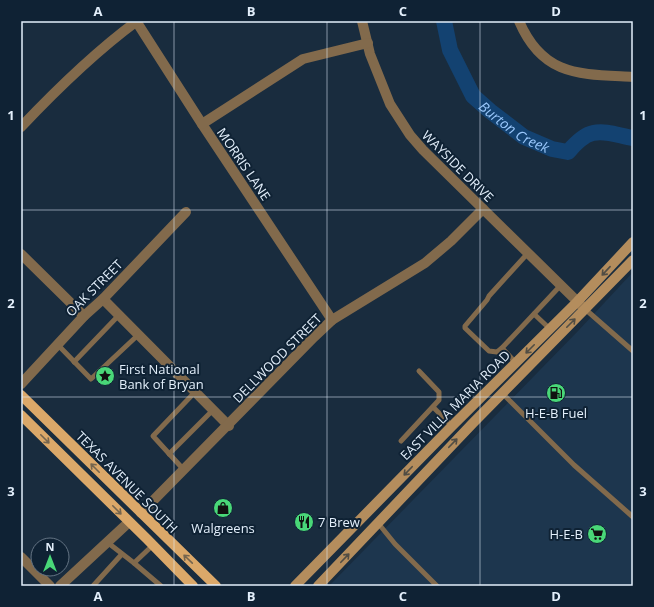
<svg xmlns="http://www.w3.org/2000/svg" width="654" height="607" font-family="'Open Sans',sans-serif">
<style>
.built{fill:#1d364e}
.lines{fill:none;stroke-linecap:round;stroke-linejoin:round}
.river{stroke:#134271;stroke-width:16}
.lane{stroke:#826a4c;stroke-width:5}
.street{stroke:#826a4c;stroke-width:10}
.secondary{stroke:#b48d5d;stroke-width:10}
.primary{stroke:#dba869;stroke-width:10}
.oneway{stroke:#514d44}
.oneway2{stroke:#75654e}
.grid{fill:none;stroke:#e3effb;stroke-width:1;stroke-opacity:0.55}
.labels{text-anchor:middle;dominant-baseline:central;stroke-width:4;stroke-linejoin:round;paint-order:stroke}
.street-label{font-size:13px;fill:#e3effb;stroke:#0f2234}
.poi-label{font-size:13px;fill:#e3effb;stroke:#0f2234;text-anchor:start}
.water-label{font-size:14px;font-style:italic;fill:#99c7fb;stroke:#0f2234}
.neatline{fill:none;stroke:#e3effb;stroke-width:1.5}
.grid-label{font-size:13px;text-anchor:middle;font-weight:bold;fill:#e3effb}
</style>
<rect width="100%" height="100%" fill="#192c3e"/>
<path class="built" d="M 633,272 L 633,586 L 329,586 L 578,331 Z"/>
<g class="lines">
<path class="river" id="s1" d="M 444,21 L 450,50 L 473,96 L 490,111 L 524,137 L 552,149 L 568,152 C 574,145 583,135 593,133 C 606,130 620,136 633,138"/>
<g class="lane">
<path d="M 585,309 L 633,351"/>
<path d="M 534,314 L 550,329"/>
<path d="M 58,345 L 91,379 L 138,335"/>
<path d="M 502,348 L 497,352 L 489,351 L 465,328 L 465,326 L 487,300 L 489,296 L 528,253"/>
<path d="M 74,362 L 119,315"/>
<path d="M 516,363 L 502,348 L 561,285"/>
<path d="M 502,393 L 574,465 L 633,517"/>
<path d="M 434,408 L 452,426"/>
<path d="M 401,441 L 439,400 L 439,392 L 419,371"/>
<path d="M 169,454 L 213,410"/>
<path d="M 184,470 L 153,436 L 195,392"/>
<path d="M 378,523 L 395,544 L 437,586"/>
<path d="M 107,542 L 134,563 L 153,545"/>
<path d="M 134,563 L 161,586"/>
<path d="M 93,586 L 122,554"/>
</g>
<g class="street">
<path d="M 136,21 L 202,124 L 332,320"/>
<path d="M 362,21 L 370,54 L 390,104 L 410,135 L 423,150 L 585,309"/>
<path d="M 519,21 C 543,77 580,74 633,77"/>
<path d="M 202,124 L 303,59 L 368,43"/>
<path d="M 21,127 C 57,89 95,52 137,21"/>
<path d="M 21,254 L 84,316"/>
<path d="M 103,299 L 229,426"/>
<path d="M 21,384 L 84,316 L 103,299 L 186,212"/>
<path d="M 141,513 L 314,337 L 332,320 L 425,263 L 451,241 L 483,209"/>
<path d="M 21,557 L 50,586"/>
<path d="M 60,586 L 129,522"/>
</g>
<g class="secondary">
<path d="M 295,586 L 452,426 L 577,302 L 633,242"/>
<path d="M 318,586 L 473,423 L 633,260"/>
</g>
<g class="primary">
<path d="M 21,395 L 216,586"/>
<path d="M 21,415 L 147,539 L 193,586"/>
</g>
</g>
<defs><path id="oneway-shaft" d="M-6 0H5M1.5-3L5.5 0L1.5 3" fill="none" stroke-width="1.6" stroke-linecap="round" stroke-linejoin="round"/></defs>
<g class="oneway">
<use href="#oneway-shaft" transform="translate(606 271) rotate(133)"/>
<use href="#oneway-shaft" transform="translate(571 323) rotate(-45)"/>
<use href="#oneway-shaft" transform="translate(530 349) rotate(135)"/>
<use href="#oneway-shaft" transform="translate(453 443) rotate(-46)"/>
<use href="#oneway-shaft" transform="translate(408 471) rotate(134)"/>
<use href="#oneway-shaft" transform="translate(345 558) rotate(-46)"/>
</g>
<g class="oneway2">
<use href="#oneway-shaft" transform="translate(45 439) rotate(45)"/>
<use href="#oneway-shaft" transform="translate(95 468) rotate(-135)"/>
<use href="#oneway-shaft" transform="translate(117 510) rotate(45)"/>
<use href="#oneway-shaft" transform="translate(188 559) rotate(-136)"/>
</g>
<path class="grid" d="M 174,21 L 174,586M 327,21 L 327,586M 480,21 L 480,586M 21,210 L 633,210M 21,397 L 633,397"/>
<defs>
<symbol id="sight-disc" viewBox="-11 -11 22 22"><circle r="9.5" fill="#49d778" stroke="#0f2234"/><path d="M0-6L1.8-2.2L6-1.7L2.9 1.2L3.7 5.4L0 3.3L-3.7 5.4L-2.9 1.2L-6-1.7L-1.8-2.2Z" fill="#111"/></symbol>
<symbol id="fuel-disc" viewBox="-11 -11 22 22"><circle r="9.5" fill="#49d778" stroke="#0f2234"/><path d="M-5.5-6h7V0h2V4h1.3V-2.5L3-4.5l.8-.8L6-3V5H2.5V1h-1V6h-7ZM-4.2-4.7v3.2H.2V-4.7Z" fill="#111"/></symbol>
<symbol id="shop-disc" viewBox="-11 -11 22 22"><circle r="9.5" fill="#49d778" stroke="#0f2234"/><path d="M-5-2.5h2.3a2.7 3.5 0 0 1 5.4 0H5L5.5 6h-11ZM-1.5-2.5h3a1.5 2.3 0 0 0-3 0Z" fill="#111"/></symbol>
<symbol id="restaurant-disc" viewBox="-11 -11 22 22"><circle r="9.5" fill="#49d778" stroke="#0f2234"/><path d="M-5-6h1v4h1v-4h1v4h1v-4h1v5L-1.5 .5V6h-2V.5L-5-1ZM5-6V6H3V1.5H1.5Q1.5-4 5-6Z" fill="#111"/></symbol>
<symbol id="supermarket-disc" viewBox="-11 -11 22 22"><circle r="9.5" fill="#49d778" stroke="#0f2234"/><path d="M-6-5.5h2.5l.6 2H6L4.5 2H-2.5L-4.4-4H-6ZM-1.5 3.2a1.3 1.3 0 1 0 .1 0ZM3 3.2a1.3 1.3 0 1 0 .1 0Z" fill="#111"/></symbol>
</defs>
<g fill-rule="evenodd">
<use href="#sight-disc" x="94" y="365" width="22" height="22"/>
<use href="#fuel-disc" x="545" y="382" width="22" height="22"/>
<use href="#shop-disc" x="212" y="497" width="22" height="22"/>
<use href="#restaurant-disc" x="293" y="511" width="22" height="22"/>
<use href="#supermarket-disc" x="586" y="523" width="22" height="22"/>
</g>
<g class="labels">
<g class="street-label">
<text transform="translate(244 164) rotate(56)">MORRIS LANE</text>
<text transform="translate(458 166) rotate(45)">WAYSIDE DRIVE</text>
<text transform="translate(94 288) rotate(-45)">OAK STREET</text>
<text transform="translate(277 358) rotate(-45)">DELLWOOD STREET</text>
<text transform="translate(455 405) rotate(-45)">EAST VILLA MARIA ROAD</text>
<text transform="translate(127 482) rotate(45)">TEXAS AVENUE SOUTH</text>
</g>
<g class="poi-label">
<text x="119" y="369">First National<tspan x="119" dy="15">Bank of Bryan</tspan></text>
<text x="556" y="413" text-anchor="middle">H-E-B Fuel</text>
<text x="318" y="522">7 Brew</text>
<text x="223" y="528" text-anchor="middle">Walgreens</text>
<text x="583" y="534" text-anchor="end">H-E-B</text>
</g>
<g class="water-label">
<text stroke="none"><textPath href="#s1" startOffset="133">Burton Creek</textPath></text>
</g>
</g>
<rect width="654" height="607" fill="none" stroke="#0f2234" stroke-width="44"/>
<g transform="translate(50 557)"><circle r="19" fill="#0f2234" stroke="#647484"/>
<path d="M0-3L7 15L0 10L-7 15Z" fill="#49d778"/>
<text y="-6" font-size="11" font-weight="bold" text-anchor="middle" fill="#e3effb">N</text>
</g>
<rect x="22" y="22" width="610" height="563" class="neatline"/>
<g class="grid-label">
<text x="98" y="16">A</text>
<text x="251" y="16">B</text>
<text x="403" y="16">C</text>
<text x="556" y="16">D</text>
<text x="11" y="120">1</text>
<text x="643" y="120">1</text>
<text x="11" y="308">2</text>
<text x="643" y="308">2</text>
<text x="11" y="496">3</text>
<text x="643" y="496">3</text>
<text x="98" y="601">A</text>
<text x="251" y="601">B</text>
<text x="403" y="601">C</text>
<text x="556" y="601">D</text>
</g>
</svg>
